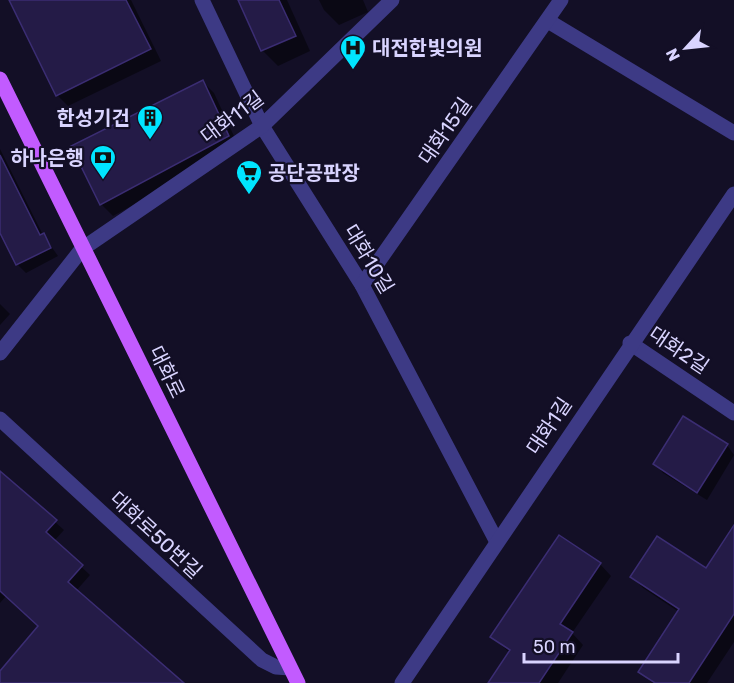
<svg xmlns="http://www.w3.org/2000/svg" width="734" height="683" font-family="Rubik,'Noto Sans KR',sans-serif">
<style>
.shadow{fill:#0007}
.building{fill:#241b47;stroke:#3b2d73;stroke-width:1.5}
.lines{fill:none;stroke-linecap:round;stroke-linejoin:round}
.minor{stroke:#3d3a85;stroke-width:15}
.major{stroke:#c25bff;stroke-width:15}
.labels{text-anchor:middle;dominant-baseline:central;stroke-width:4.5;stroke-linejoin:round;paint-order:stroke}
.poi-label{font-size:20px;font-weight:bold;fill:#d9d4ff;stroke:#130f26;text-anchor:start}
.street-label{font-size:20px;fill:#d9d4ff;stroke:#130f26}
</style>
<rect width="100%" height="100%" fill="#130f26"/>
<g class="shadow">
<path d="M 11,0 L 131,0 L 161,61 L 68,106 L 57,95 Z"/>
<path d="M 239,0 L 287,0 L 310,51 L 278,66 L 263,51 Z"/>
<path d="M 319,0 L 363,0 L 368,12 L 339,25 L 324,10 Z"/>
<path d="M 203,82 L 214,93 L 239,147 L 113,216 L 101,204 L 73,146 Z"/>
<path d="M 0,149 L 43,235 L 58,256 L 26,273 L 17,264 L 0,230 Z"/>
<path d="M 0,304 L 10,314 L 0,325 Z"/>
<path d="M 727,445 L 734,455 L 707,500 L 663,473 L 655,464 Z"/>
<path d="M 0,473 L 64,530 L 54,541 L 90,575 L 76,591 L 181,683 L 0,683 L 0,673 L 40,626 L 6,596 L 0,603 Z"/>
<path d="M 734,528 L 734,642 L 707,683 L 652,683 L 640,671 L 679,612 L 643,588 L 632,577 L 706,570 Z"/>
<path d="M 600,564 L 611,576 L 572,633 L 583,645 L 558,683 L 490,683 L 510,653 L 492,637 Z"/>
</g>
<g class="building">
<path d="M 9,0 L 126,0 L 151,49 L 56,96 Z"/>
<path d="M 238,0 L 279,0 L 296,36 L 261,51 Z"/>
<path d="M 203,80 L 229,136 L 100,205 L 71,146 Z"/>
<path d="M 0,155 L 40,235 L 44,233 L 51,248 L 16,265 L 0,233 Z"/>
<path d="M 683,416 L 728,444 L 697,493 L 653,464 Z"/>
<path d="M 0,471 L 57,520 L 46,532 L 83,565 L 68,582 L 184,683 L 0,683 L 0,671 L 38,626 L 0,591 Z"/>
<path d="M 734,525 L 734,614 L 689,683 L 655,683 L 638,672 L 679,609 L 630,577 L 657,536 L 706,568 Z"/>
<path d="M 559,535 L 601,563 L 560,624 L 573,632 L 539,683 L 488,683 L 510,650 L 490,637 Z"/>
</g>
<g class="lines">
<g class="minor">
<path d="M 202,0 L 262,126 L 362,285 L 497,542"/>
<path d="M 548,21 L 734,133"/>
<path d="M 362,285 L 561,0"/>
<path d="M 630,343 L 734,413"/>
<path d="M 0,353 L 82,249 L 262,126 L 392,0"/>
<path d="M 0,419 L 262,660 L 276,667 L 290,668"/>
<path d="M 402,683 L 734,194"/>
</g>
<path class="major" d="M 0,79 L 298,683"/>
</g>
<defs>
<symbol id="hospital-pin" viewBox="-11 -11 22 30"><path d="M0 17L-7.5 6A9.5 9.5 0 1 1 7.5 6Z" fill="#00e5ff" stroke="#130f26"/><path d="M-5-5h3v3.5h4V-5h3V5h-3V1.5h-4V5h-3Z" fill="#111"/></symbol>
<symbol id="building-pin" viewBox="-11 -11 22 30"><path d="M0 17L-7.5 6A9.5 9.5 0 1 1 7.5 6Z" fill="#00e5ff" stroke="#130f26"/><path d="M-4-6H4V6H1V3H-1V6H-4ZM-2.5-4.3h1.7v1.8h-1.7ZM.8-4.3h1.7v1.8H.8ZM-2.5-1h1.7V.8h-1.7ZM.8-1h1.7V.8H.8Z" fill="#111"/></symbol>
<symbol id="bank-pin" viewBox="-11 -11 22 30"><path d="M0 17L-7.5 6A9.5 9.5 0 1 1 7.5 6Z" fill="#00e5ff" stroke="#130f26"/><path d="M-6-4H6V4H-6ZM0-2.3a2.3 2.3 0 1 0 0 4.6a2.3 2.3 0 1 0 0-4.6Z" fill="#111"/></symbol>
<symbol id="supermarket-pin" viewBox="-11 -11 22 30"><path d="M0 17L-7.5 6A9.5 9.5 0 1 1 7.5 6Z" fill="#00e5ff" stroke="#130f26"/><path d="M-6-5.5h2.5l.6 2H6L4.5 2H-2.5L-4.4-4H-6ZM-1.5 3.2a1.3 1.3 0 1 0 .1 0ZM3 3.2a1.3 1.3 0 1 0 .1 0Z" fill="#111"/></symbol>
</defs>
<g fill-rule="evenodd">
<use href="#hospital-pin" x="338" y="33" width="30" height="40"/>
<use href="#building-pin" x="135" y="103" width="30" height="40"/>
<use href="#bank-pin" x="88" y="143" width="30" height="40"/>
<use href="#supermarket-pin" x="234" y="158" width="30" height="40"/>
</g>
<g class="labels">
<g class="poi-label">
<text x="372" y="48">대전한빛의원</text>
<text x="130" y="118" text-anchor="end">한성기건</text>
<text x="84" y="158" text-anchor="end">하나은행</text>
<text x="268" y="173">공단공판장</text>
</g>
<g class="street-label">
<text transform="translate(232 117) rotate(-37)">대화11길</text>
<text transform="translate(445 131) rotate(-55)">대화15길</text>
<text transform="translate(369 259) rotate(59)">대화10길</text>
<text transform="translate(679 350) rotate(34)">대화2길</text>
<text transform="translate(167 372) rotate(64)">대화로</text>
<text transform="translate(549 426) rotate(-56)">대화1길</text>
<text transform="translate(156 535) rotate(43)">대화로50번길</text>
</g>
</g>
<g transform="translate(686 48) rotate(243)" stroke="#130f26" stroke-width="4.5" paint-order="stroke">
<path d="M0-4.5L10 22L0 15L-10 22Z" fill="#d9d4ff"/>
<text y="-9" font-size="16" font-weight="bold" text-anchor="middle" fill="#d9d4ff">N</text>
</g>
<path d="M524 653v9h154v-9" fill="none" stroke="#d9d4ff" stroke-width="3"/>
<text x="533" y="653" font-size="18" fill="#d9d4ff" stroke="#130f26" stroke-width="4.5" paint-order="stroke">50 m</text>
</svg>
